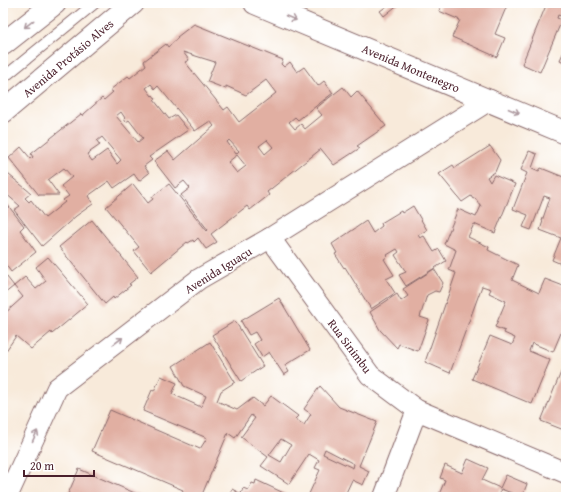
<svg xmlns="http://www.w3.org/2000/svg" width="569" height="500" font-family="'Gentium Book Plus',serif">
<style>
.building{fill:#e1afa2;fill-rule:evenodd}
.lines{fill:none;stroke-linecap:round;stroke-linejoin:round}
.lane-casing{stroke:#876668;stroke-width:12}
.street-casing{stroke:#876668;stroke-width:22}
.secondary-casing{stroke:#876668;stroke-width:24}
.primary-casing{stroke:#876668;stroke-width:24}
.lane{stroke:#fff;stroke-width:10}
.street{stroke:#fff;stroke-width:20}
.secondary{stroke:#fff;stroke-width:22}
.primary{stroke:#fff;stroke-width:22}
.oneway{stroke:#ae9aa0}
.labels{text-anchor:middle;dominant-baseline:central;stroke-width:3;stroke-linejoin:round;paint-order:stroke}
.street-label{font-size:12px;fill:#4a1f2b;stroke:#fff}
</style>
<rect width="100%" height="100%" fill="#fff"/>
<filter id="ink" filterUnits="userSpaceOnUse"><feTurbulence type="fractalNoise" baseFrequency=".025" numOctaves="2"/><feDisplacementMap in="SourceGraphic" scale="8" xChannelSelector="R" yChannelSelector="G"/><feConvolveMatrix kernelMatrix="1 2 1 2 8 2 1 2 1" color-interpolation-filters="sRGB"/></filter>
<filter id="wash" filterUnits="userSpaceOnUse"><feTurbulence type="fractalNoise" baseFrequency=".012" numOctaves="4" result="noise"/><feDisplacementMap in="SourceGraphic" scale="16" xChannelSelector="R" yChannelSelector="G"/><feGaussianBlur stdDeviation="0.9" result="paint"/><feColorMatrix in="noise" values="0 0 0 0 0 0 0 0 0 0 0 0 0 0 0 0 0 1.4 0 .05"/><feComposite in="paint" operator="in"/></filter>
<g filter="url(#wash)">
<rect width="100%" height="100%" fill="#f8eada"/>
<g id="blocks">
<g class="building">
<path d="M 391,3 L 400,3 L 384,16 L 380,11 Z"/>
<path d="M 442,3 L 508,3 L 495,34 L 505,38 L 497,57 L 452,37 L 460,20 L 439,11 Z"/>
<path d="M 547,3 L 566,3 L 566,10 L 563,17 L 558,15 L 557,18 L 562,20 L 540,72 L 522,64 Z"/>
<path d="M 194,24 L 283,60 L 281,64 L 284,67 L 290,62 L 297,72 L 304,67 L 318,86 L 324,81 L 333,93 L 298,120 L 295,117 L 289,122 L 295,129 L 301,124 L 305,129 L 322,115 L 316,108 L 343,87 L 351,97 L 357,91 L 386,126 L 357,146 L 360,148 L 334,165 L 321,149 L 267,192 L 269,195 L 250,210 L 247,206 L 211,234 L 217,242 L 206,249 L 198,238 L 194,242 L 193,240 L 188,243 L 187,242 L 151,272 L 134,251 L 139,247 L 106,207 L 133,184 L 148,203 L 153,199 L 152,197 L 169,184 L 207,231 L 208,230 L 181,195 L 190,188 L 184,181 L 175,188 L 154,161 L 168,151 L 175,160 L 214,126 L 210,121 L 195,131 L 158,86 L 155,89 L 151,84 L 146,88 L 152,96 L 153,95 L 156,99 L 154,100 L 169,119 L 176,115 L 188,130 L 149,157 L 152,160 L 144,166 L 149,173 L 139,181 L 134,174 L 114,188 L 109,181 L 88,196 L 93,204 L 76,216 L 42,246 L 14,210 L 20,206 L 3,191 L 3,170 L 31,193 L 25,198 L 29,202 L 31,200 L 45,218 L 65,202 L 63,200 L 69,196 L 61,186 L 72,177 L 64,168 L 48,180 L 59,195 L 39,195 L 9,158 L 21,147 L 31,159 L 33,157 L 31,154 L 81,114 L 83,116 L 84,114 L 102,98 L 104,100 L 113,92 L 110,90 L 128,76 L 130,78 L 146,65 L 144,61 L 166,44 L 168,47 L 178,38 L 177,37 ZM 183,52 L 215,62 L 207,82 L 208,82 L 226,89 L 226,86 L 246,95 L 266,80 L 276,93 L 239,122 L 228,107 L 224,110 L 185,62 L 189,60 ZM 121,112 L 125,118 L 124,119 L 126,122 L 129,120 L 143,138 L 138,142 L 116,116 ZM 102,137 L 121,160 L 117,164 L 107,150 L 92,161 L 87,154 L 100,145 L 97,141 ZM 229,140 L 239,151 L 236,154 L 227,142 ZM 267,140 L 273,147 L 265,154 L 259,146 ZM 237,155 L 246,166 L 237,173 L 228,162 Z"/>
<path d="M 566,47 L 566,63 L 560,60 Z"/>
<path d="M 490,146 L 500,160 L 495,172 L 487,177 L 490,182 L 494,175 L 515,184 L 495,233 L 474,224 L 468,237 L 489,247 L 488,250 L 518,265 L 512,280 L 539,293 L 545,279 L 566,287 L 566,321 L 553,352 L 532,343 L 529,351 L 550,360 L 532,404 L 472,379 L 490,336 L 512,345 L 515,338 L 504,333 L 505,331 L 495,327 L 506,301 L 489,293 L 491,289 L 482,286 L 450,373 L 425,362 L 456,273 L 449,270 L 456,250 L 444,244 L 458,209 L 476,217 L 481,206 L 475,198 L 473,199 L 471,196 L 462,202 L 439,174 L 453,165 L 455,168 Z"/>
<path d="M 529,151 L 537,154 L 532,168 L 539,171 L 541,168 L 566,178 L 566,266 L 552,260 L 561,238 L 540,230 L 543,221 L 542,221 L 550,198 L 544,196 L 531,230 L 523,227 L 528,215 L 513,209 L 527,173 L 521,170 Z"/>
<path d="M 3,199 L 24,226 L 20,230 L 36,252 L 11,272 L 3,261 Z"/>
<path d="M 413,206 L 427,230 L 418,235 L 420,238 L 424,236 L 434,252 L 439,249 L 446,261 L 406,286 L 399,275 L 406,272 L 395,255 L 399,252 L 397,249 L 387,255 L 388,256 L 384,259 L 394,275 L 386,279 L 395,293 L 371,309 L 345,267 L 344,268 L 335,254 L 337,253 L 332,244 L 366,221 L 373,233 L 382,226 L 381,223 L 401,211 L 402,213 Z"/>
<path d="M 92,220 L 138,277 L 129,284 L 131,285 L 114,299 L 113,297 L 105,304 L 59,247 Z"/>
<path d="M 48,257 L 88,304 L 52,334 L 51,332 L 31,349 L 16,336 L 3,355 L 3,315 L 23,297 L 14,286 L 25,277 L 36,289 L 46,281 L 36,267 Z"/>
<path d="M 434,269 L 443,283 L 439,292 L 435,291 L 427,295 L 420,317 L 429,320 L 418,351 L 399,344 L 397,348 L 380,330 L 370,312 L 397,294 L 401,301 L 408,296 L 403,289 Z"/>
<path d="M 3,272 L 14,286 L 3,295 Z"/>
<path d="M 279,298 L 310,350 L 285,365 L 289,372 L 284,375 L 269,352 L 262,357 L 254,344 L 260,340 L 255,332 L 249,335 L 241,321 Z"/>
<path d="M 235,321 L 263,366 L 241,381 L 212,335 Z"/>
<path d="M 210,342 L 235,382 L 221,391 L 217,401 L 237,410 L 253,398 L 263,406 L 271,396 L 298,416 L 295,419 L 304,425 L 311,414 L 304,409 L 320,386 L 339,407 L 377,422 L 359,466 L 369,471 L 363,485 L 352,480 L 344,497 L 316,497 L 309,494 L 320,470 L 315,468 L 319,460 L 309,454 L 289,484 L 261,466 L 268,457 L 241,437 L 255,418 L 251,415 L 235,438 L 228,433 L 201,497 L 180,497 L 183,490 L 92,451 L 110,410 L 200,449 L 207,438 L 143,411 L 152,390 L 154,391 L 161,376 L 177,383 L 172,394 L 201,407 L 206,396 L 184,386 L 173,366 ZM 281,439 L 291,445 L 281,462 L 269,455 ZM 325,449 L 354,464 L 353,468 L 323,454 Z"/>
<path d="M 566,360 L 566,425 L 564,430 L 541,421 Z"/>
<path d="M 468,459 L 488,468 L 482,480 L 500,488 L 506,475 L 527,484 L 522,497 L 501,489 L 497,497 L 438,497 L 445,480 L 440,478 L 445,465 L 462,473 Z"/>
<path d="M 79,469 L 144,497 L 74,497 L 68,494 Z"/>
<path d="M 256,480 L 288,495 L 287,497 L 228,497 L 232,489 L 241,494 L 243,488 L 248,490 L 252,483 L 255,484 Z"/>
</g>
</g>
</g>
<g filter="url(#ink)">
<use href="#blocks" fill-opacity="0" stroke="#876668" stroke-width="1"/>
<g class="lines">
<defs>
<path id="lane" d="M 3,78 L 95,3"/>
<g id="street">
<path d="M 270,238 L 370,375 L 417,410 L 566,473"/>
<path d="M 7,497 L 57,388 L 199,279 L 270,238 L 490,100"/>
<path d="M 384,497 L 417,410"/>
</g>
<path id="secondary" d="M 255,3 L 566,133"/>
<g id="primary">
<path d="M 3,44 L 55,3"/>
<path d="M 3,112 L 133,3"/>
</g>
</defs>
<use href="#lane" class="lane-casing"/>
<use href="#street" class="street-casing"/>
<use href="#secondary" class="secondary-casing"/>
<use href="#primary" class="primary-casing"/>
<use href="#lane" class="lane"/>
<use href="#street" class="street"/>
<use href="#secondary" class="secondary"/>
<use href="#primary" class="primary"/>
</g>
<defs><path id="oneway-shaft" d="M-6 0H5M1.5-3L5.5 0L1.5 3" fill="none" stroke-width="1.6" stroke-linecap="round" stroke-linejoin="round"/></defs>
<g class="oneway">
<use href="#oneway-shaft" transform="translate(291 18) rotate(23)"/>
<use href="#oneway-shaft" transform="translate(29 24) rotate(142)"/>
<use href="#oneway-shaft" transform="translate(514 111) rotate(23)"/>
<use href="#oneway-shaft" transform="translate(118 341) rotate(-37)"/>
<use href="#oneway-shaft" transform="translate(35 436) rotate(-65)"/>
</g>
</g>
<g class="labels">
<g class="street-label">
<text transform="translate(68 58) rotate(-40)">Avenida Protásio Alves</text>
<text transform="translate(411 68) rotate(23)">Avenida Montenegro</text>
<text transform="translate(218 270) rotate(-32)">Avenida Iguaçu</text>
<text transform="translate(350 346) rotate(53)">Rua Sinimbu</text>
</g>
</g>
<rect width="569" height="500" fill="none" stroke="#fff" stroke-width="16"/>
<path d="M24 470v6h70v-6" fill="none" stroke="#4a1f2b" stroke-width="2"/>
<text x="30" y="470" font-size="12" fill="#4a1f2b" stroke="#ffffff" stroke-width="3" paint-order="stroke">20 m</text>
</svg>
